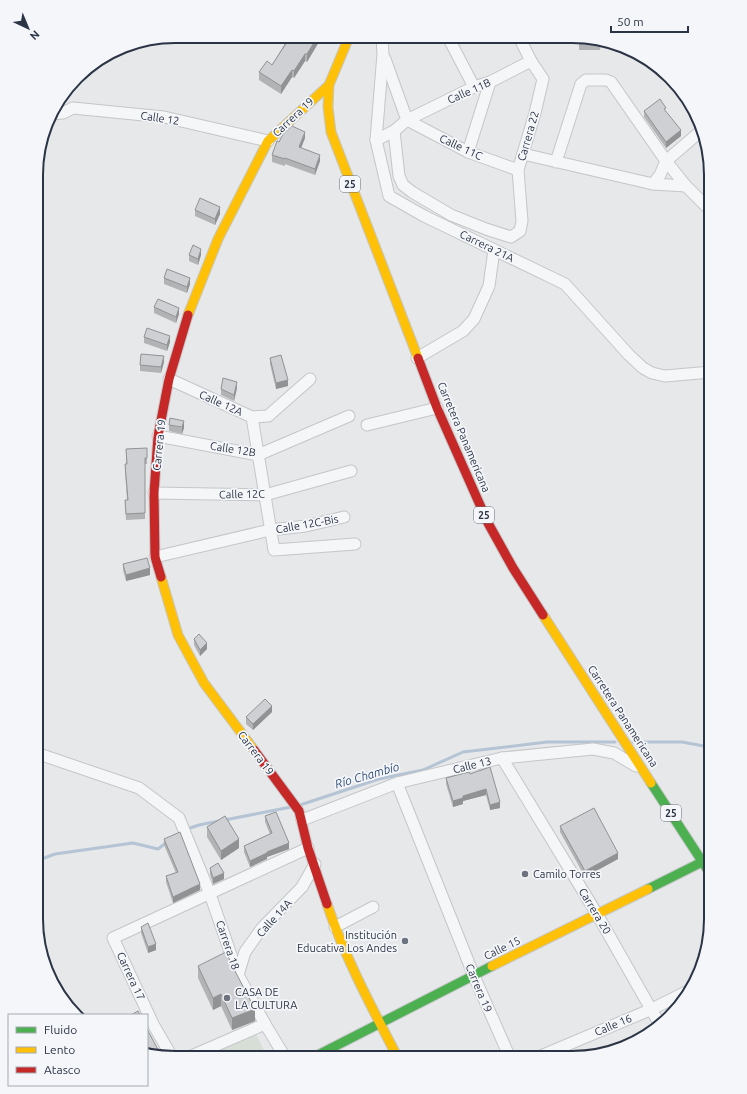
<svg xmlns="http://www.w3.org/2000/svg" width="747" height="1094" font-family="Ubuntu,sans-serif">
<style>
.green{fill:#d6ded6}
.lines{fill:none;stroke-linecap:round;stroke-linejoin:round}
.stream{stroke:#b4c4d5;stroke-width:3}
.street-casing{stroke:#c4c6c8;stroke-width:13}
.fast-casing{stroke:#c4c6c8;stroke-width:11}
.slow-casing{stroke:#c4c6c8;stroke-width:11}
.jam-casing{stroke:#c4c6c8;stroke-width:11}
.street{stroke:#f5f6f7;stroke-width:11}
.fast{stroke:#4caf50;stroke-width:9}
.slow{stroke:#ffc107;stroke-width:9}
.jam{stroke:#c62828;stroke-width:9}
.wall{fill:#b1b3b5}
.shaded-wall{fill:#909294}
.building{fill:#ced0d3;stroke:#909294}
.poi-dot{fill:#6c737f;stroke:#f4f6f9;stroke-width:1.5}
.labels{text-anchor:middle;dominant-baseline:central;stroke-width:3.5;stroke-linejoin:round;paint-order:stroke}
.shield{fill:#f4f6f9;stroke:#676e7b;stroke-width:1}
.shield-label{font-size:10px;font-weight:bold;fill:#2b3445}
.street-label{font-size:11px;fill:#2b3445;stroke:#f4f6f9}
.poi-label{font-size:11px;fill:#2b3445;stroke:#f4f6f9;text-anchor:start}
.water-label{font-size:12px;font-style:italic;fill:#34527a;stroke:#f4f6f9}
.rim{fill:none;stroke:#2b3445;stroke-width:2}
</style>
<rect width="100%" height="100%" fill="#e6e8ea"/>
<path class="green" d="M 255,1032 L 267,1057 L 204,1057 Z"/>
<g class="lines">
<g class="stream">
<path d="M 633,742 L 682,742 L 709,747 L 711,748"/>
<path d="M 300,805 L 379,779 L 423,770 L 463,752 L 547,742 L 615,742"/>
<path d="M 187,829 L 199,825 L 291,807"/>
<path d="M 36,861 L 55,854 L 133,843 L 158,849 L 167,842"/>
</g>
<defs>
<g id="street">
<path d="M 382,37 L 383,54 L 376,140 L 389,196 L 424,216 L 565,284 L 629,355 L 643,368 L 652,373 L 665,376 L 711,372"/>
<path d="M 448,37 L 474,87"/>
<path d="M 385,59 L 407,120"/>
<path d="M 52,114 L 63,113 L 73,108 L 164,117 L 268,141"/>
<path d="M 407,120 L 468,152 L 518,170"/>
<path d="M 702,130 L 666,161 L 686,186 L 711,211"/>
<path d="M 394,131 L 399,176 L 403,185 L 412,192 L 451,215 L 486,229 L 511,237 L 520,231 L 522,221 L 518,170 L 535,113 L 543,79 L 531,61 L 519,37"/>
<path d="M 376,140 L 394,131 L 407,120 L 474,87 L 490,82 L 531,61"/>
<path d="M 468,152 L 490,82"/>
<path d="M 523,154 L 653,184 L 660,175 L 666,161 L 611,82 L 606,80 L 586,80 L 581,84 L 556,162"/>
<path d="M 653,184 L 686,186"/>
<path d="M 417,358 L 463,331 L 474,319 L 489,286 L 494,250"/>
<path d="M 169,379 L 252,417 L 268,416 L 310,379"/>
<path d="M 252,417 L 274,550 L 355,544"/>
<path d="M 367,425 L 437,408"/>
<path d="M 158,436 L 258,455 L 349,416"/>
<path d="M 154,493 L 265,495 L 351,471"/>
<path d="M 155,557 L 270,530 L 306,526 L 344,517"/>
<path d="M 36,753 L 139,788 L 179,818 L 210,894 L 238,975 L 265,1024 L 285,1057"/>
<path d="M 502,758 L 597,914 L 660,1025"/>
<path d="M 397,783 L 474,976 L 510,1058"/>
<path d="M 302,820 L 397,783 L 502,758 L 593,749 L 614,753 L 636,766"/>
<path d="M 335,927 L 373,907"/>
<path d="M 238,975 L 245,952 L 262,928 L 302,887 L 315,864"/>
<path d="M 172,1057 L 153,1024 L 113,938 L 308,848"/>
<path d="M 189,1057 L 265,1024"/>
<path d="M 536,1058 L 652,1009 L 690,990"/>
</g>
<g id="fast">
<path d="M 651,783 L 711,875"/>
<path d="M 648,889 L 702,862"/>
<path d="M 314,1057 L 492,966"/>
</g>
<g id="slow">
<path d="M 349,37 L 329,85 L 328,107 L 331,132 L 418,358"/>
<path d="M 188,315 L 218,239 L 268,141 L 329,85"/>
<path d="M 161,577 L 178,635 L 204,683 L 254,750"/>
<path d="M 543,615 L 651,783"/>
<path d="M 327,904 C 345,958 372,1008 398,1058"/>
<path d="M 492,966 L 648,889"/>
</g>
<g id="jam">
<path d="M 418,358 L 437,408 L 488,523 L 513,568 L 543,615"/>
<path d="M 161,577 L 155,557 L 154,493 L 158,436 L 169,379 L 188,315"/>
<path d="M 254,750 L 299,811 L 308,848 L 327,904"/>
</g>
</defs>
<use href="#street" class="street-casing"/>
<use href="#fast" class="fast-casing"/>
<use href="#slow" class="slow-casing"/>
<use href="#jam" class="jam-casing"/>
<use href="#street" class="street"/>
<use href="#fast" class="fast"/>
<use href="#slow" class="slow"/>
<use href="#jam" class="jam"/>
</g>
<g class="wall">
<path d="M 322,36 L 307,62 L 305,61 L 294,78 L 292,77 L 281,94 L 259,80 L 259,72 L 272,65 L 284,45 L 284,40 Z"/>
<path d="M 579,37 L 601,42 L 600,50 L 579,50 Z"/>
<path d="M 644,111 L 666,112 L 681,136 L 666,148 L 644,117 Z"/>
<path d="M 305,138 L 301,148 L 320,161 L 315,175 L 285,164 L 285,166 L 272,162 L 272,155 L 279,142 Z"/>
<path d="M 195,210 L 220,214 L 215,225 L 195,216 Z"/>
<path d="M 189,255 L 201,255 L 198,265 L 189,261 Z"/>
<path d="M 164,278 L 190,284 L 187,293 L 164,284 Z"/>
<path d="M 154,307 L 179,314 L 176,323 L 154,313 Z"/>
<path d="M 144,337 L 170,342 L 167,351 L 144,343 Z"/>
<path d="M 270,358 L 288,386 L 276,389 L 270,364 Z"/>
<path d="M 164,362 L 161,373 L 140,371 L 140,365 Z"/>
<path d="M 237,388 L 234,401 L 221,395 L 221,389 Z"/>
<path d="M 169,425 L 184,428 L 182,434 L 169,431 Z"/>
<path d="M 147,448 L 147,464 L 145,464 L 145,519 L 126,520 L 125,500 L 127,500 L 125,470 L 125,464 L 126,464 L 126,449 Z"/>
<path d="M 123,564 L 150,575 L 126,581 L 123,570 Z"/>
<path d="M 194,639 L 207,649 L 200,656 L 194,645 Z"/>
<path d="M 272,712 L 253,730 L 246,724 L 246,717 Z"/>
<path d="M 490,767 L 500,808 L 490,810 L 486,795 L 463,801 L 463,804 L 453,807 L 446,784 L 446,778 L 470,774 Z"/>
<path d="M 265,816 L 289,849 L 267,857 L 267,859 L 250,867 L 244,852 L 244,846 L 270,834 L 265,822 Z"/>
<path d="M 560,826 L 618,859 L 585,877 L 560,832 Z"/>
<path d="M 207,827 L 239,848 L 221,860 L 207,837 Z"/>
<path d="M 164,839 L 200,890 L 173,903 L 166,882 L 166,876 L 176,873 L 164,845 Z"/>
<path d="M 210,868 L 224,879 L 213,884 L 210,874 Z"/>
<path d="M 141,927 L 156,950 L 148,953 L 141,933 Z"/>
<path d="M 703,952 L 699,962 L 698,961 L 698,954 Z"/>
<path d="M 198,966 L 255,1021 L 232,1030 L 221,1006 L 213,1010 L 198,978 Z"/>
</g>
<g class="shaded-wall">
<path d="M 318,36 L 322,36 L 322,37 L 307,62 L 307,54 Z"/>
<path d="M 305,54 L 305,61 L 294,78 L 294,71 Z"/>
<path d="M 292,70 L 292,77 L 281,94 L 281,86 Z"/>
<path d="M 681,130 L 681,136 L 666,148 L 666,142 Z"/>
<path d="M 305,132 L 305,138 L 299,153 L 299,147 Z"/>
<path d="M 320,155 L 320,161 L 315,175 L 315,169 Z"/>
<path d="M 220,207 L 220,214 L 215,225 L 215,219 Z"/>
<path d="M 201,249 L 201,255 L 198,265 L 198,259 Z"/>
<path d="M 190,278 L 190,284 L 187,293 L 187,287 Z"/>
<path d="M 179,308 L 179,314 L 176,323 L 176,317 Z"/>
<path d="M 170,336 L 170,342 L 167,351 L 167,345 Z"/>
<path d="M 164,356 L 164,362 L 161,373 L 161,367 Z"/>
<path d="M 288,380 L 288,386 L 276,389 L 276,383 Z"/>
<path d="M 237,382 L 237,388 L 234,401 L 234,395 Z"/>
<path d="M 184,421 L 184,428 L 182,434 L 182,427 Z"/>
<path d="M 150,568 L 150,575 L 126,581 L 126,575 Z"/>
<path d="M 207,643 L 207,649 L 200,656 L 200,650 Z"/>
<path d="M 272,706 L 272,712 L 253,730 L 253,724 Z"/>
<path d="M 486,789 L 486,795 L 463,801 L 463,804 L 453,807 L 453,801 L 463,796 Z"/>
<path d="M 500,802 L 500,808 L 490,810 L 490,805 Z"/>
<path d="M 239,839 L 239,848 L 221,860 L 221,851 Z"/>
<path d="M 289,843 L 289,849 L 267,857 L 267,859 L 250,867 L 250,861 L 267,852 Z"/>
<path d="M 618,853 L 618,859 L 585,877 L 585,871 Z"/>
<path d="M 224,873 L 224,879 L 213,884 L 213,878 Z"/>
<path d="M 200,884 L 200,890 L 173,903 L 173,897 Z"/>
<path d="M 156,944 L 156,950 L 148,953 L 148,947 Z"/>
<path d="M 221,994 L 221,1006 L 213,1010 L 213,998 Z"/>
<path d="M 255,1009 L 255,1021 L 232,1030 L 232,1018 Z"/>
</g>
<g class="building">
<path d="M 287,36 L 318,36 L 307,54 L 305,54 L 294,71 L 292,70 L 281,86 L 259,72 L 267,61 L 272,65 L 287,42 L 284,40 Z"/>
<path d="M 579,37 L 590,37 L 600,41 L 600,44 L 579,43 Z"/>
<path d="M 660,99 L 666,108 L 664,109 L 681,130 L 666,142 L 644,111 Z"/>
<path d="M 292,126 L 305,132 L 299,147 L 320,155 L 315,169 L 285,158 L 285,159 L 272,155 L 277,141 L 279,142 L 283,134 Z"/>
<path d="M 200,198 L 220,207 L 215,219 L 195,210 Z"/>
<path d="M 193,245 L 201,249 L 198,259 L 189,255 Z"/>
<path d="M 167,269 L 190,278 L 187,287 L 164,278 Z"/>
<path d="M 158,299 L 179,308 L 176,317 L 154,307 Z"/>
<path d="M 147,328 L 170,336 L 167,345 L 144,337 Z"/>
<path d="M 141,354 L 164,356 L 161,367 L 140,365 Z"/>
<path d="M 281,355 L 288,380 L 276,383 L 270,358 Z"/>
<path d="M 223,378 L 237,382 L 234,395 L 221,389 Z"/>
<path d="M 170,418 L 184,421 L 182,427 L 169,425 Z"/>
<path d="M 147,448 L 147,458 L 145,458 L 145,513 L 126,514 L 125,500 L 128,500 L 125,464 L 127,464 L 126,449 Z"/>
<path d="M 147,558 L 150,568 L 126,575 L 123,564 Z"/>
<path d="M 199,634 L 207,643 L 200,650 L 194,639 Z"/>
<path d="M 265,699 L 272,706 L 253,724 L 246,717 Z"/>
<path d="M 490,767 L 500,802 L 490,805 L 486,789 L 463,796 L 463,798 L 453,801 L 446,778 L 469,772 L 470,774 Z"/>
<path d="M 594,808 L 618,853 L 585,871 L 560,826 Z"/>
<path d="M 276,812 L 289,843 L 267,852 L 267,853 L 250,861 L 244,846 L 272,833 L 265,816 Z"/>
<path d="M 225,816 L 239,839 L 221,851 L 207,827 Z"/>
<path d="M 180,832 L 200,884 L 173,897 L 166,876 L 178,872 L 164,839 Z"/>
<path d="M 218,863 L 224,873 L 213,878 L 210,868 Z"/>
<path d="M 148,923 L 156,944 L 148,947 L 141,927 Z"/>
<path d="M 226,952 L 237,975 L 255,1009 L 232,1018 L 221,994 L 213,998 L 198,966 Z"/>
<path d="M 703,952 L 700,958 L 698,954 Z"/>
<path d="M 138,1011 L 140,1015 L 131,1015 Z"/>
<path d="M 147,1029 L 162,1057 L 157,1057 L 147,1053 Z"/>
</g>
<g class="poi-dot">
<circle cx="525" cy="874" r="4"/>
<circle cx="405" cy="941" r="4"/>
<circle cx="227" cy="998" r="4"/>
</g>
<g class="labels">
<g class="shield">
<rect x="340" y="176" width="20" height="16" rx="3"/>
<rect x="474" y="507" width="20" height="16" rx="3"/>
<rect x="661" y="805" width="20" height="16" rx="3"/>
</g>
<g class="shield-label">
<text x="350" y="184">25</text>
<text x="484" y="515">25</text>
<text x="671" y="813">25</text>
</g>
<g class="street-label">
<text transform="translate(469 91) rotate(-24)">Calle 11B</text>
<text transform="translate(293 117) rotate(-43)">Carrera 19</text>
<text transform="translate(160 118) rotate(9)">Calle 12</text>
<text transform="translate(528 136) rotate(-74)">Carrera 22</text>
<text transform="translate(461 147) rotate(25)">Calle 11C</text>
<text transform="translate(487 246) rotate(26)">Carrera 21A</text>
<text transform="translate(221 403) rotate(24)">Calle 12A</text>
<text transform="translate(464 437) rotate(67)">Carretera Panamericana</text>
<text transform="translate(159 445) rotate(-84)">Carrera 19</text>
<text transform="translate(233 449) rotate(9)">Calle 12B</text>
<text transform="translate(242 494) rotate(-1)">Calle 12C</text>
<text transform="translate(307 524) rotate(-10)">Calle 12C-Bis</text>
<text transform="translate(623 716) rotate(57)">Carretera Panamericana</text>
<text transform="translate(256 753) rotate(53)">Carrera 19</text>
<text transform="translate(472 765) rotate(-14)">Calle 13</text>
<text transform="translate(595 911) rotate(59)">Carrera 20</text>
<text transform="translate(274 918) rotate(-48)">Calle 14A</text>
<text transform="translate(228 945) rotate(71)">Carrera 18</text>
<text transform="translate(502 948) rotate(-26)">Calle 15</text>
<text transform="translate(131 976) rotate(65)">Carrera 17</text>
<text transform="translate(479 988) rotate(67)">Carrera 19</text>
<text transform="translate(613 1025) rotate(-23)">Calle 16</text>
</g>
<g class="poi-label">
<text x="533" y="874">Camilo Torres</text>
<text x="397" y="935" text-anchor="end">Institución<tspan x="397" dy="13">Educativa Los Andes</tspan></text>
<text x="235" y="992">CASA DE<tspan x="235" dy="13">LA CULTURA</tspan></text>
</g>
<g class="water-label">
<text transform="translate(367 775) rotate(-16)">Río Chambío</text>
</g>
</g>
<path d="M0 0H747V1094H0ZM175 43H572A132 132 0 0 1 704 175V919A132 132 0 0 1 572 1051H175A132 132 0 0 1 43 919V175A132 132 0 0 1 175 43Z" fill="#f4f6f9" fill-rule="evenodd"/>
<path class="rim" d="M175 43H572A132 132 0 0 1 704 175V919A132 132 0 0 1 572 1051H175A132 132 0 0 1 43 919V175A132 132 0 0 1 175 43Z"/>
<rect x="8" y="1014" width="140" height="72" fill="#f4f6f9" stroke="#a4a8b1"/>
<rect x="16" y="1027" width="20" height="6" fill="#4caf50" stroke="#a4a8b1"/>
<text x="44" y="1034" font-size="12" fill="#2b3445">Fluido</text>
<rect x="16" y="1047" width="20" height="6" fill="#ffc107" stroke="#a4a8b1"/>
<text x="44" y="1054" font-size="12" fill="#2b3445">Lento</text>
<rect x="16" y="1067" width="20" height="6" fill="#c62828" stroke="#a4a8b1"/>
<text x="44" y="1074" font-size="12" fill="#2b3445">Atasco</text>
<g transform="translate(28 28) rotate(136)" stroke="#f4f6f9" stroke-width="3" paint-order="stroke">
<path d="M0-3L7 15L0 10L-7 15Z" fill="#2b3445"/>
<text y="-6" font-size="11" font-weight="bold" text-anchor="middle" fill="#2b3445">N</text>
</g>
<path d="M611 26v6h77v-6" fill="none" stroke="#2b3445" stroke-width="2"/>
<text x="617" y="26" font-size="12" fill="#2b3445" stroke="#f4f6f9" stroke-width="3" paint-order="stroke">50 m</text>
</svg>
